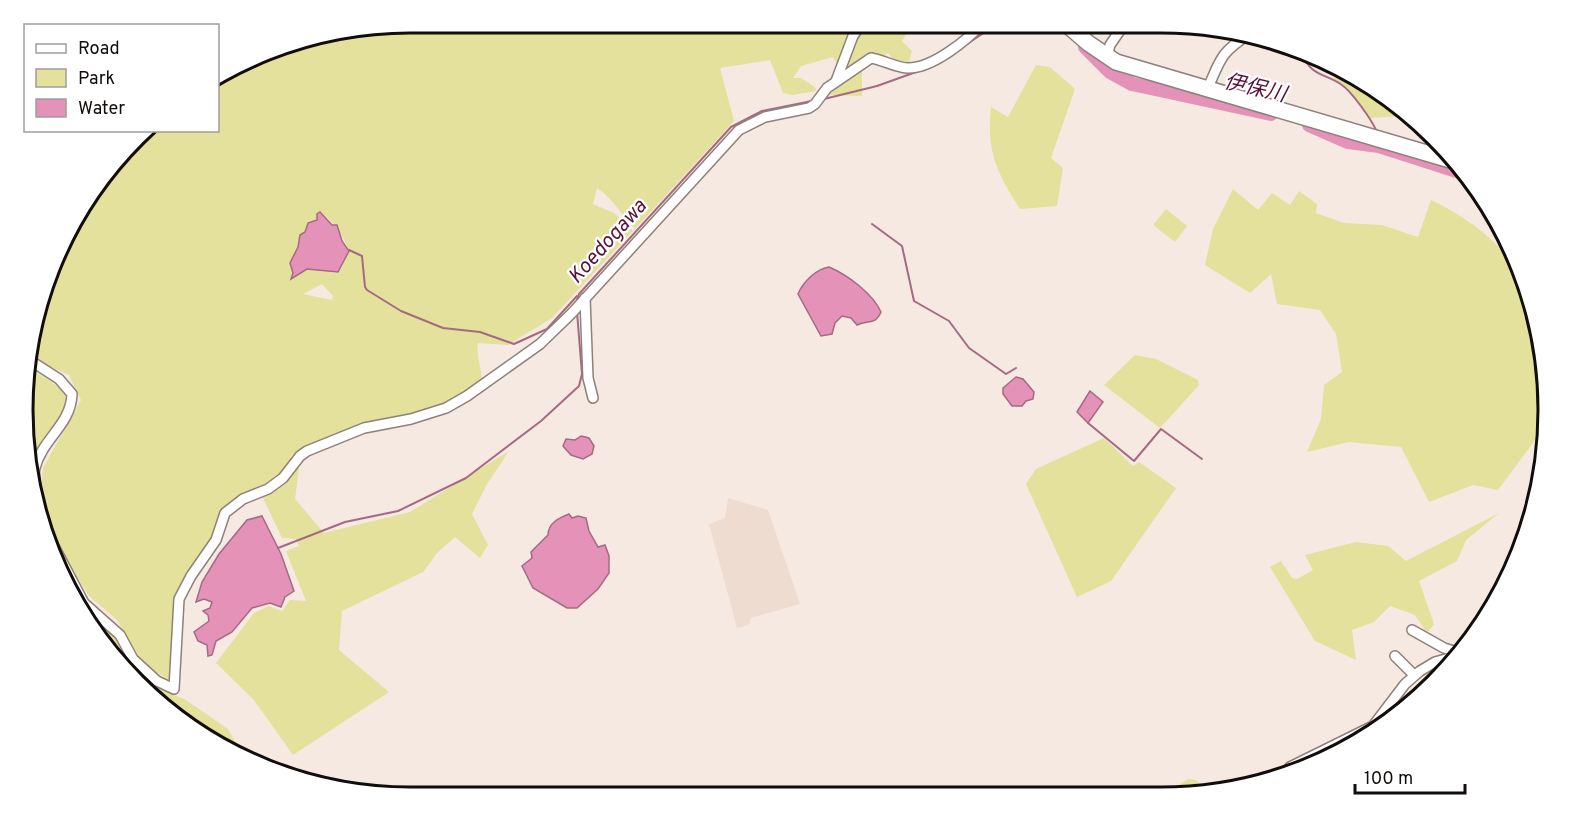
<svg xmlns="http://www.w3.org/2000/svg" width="1571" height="820" font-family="Overpass,'Noto Sans JP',sans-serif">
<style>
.built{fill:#efdcd1}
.green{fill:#e3e19b;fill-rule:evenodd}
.water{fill:#e492b7;stroke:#a56a83;stroke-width:1.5}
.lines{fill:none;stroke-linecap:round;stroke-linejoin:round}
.stream{stroke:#a56a83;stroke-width:2}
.river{stroke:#e492b7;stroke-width:14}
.minor-casing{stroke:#8d817b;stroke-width:12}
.trunk-casing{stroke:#8d817b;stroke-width:18}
.minor{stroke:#fff;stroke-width:9}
.trunk{stroke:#fff;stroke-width:15}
.labels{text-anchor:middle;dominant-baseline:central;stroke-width:4.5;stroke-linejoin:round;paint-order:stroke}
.water-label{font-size:21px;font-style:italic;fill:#5a123a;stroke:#fff}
.rim{fill:none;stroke:#110d0b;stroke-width:3}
</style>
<rect width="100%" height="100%" fill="#f6e9e2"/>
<path class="built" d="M 728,498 L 768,510 L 800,604 L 751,618 L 749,625 L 737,628 L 709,524 L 725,518 Z"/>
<g class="green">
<path d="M 410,23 L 873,23 L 878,26 C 888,20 902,22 910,29 L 902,41 L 912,51 L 909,62 L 894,60 L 888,53 L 862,67 L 862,96 L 830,95 L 829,90 L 845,79 L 833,57 L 801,66 L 793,78 L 801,78 L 815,87 L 816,91 L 792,95 L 783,93 L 770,60 L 720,68 L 734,121 L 635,229 C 621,215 613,198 597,188 L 593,204 L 614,213 L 633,231 L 552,318 L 508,345 L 478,343 C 476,356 482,369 482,383 L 446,405 L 297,451 L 290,457 L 299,469 L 295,499 L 324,533 L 410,512 L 509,451 L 487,484 L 472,514 L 488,545 L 480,558 L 455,537 L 438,552 L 423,572 L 342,611 L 339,650 L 389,692 L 293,755 L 254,700 L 216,663 L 254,613 L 269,606 L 282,611 L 290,600 L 306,601 L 286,551 L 299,546 L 296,539 L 282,538 L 261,494 L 223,512 L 209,544 L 174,599 L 171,681 L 153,670 L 138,655 L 117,620 L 89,596 L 58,547 L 40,505 L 43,468 L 81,400 L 69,375 L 33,359 L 31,355 L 36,310 L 88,195 L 148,131 L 218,130 L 218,79 L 285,43 ZM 320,212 C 334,221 344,237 349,251 L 341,269 L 334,273 L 316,268 L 293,273 L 290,263 L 306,227 L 308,223 L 316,221 L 317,214 ZM 322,284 L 333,296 L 332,300 L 303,294 Z"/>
<path d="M 1036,65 L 1050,67 L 1075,89 L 1051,158 L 1063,168 L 1057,206 L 1020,209 C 997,173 986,151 991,107 L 1008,117 Z"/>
<path d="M 1339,67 L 1402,116 L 1370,118 L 1343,84 L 1333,80 Z"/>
<path d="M 1233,189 L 1258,210 L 1272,193 L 1290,205 L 1299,191 L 1317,204 L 1316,213 L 1344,223 L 1382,225 L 1418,237 L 1431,200 C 1473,220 1505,246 1528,286 L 1548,436 L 1541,432 L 1498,490 L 1473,485 L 1429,502 L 1401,447 L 1349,442 L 1307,452 L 1321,419 L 1324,385 L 1342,372 L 1336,334 L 1320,310 L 1277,304 L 1271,274 L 1250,293 L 1205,265 L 1213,229 Z"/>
<path d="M 1166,209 L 1187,226 L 1175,242 L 1153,225 Z"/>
<path d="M 1135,355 L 1156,359 L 1198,380 L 1199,385 L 1160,428 L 1104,385 Z"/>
<path d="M 30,369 C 46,380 67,386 68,408 L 31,470 L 23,436 Z"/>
<path d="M 1104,438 L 1133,466 L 1139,462 L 1176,488 L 1111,581 L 1077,597 L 1026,484 L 1036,469 Z"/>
<path d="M 1499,513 L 1466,540 L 1457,561 L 1419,581 L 1434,624 L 1427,633 L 1415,615 L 1390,606 L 1374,622 L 1352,630 L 1356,660 L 1315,641 L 1270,567 L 1281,561 L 1292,578 L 1297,579 L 1313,570 L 1305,555 L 1356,542 L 1388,546 L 1406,561 Z"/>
<path d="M 84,610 L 117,638 L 126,655 L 160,689 L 186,700 L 228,729 L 245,760 L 119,666 Z"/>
<path d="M 1188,779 L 1196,780 L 1209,794 L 1165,794 Z"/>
</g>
<g class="water">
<path d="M 320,212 L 332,225 L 337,225 L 342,241 L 349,251 L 338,272 L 307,269 L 291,279 L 293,273 L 290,263 L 298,247 L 300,235 L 305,232 L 308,223 L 317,220 L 317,214 Z"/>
<path d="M 829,267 C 848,275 873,294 881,312 C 875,326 868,319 857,325 L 851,318 L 842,316 L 835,323 L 832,334 L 821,336 L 798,294 C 803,282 816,269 829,267 Z"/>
<path d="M 1016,377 L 1023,379 L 1034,392 L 1033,399 L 1026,401 L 1022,406 L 1012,406 L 1003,394 L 1003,388 Z"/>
<path d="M 1090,391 L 1103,402 L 1088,423 L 1077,412 Z"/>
<path d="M 581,436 L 589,438 L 594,446 L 592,454 L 583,459 L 571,455 L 563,446 L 566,439 L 575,440 Z"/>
<path d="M 569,514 L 572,518 L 578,516 L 586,518 L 589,531 L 598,547 L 605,545 L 609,556 L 609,573 L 598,589 L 577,608 L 567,608 L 533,588 L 522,566 L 532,558 L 531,552 L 548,535 C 548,523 559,518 569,514 Z"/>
<path d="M 262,516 L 281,554 L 294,591 L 285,597 L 281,607 L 270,603 L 252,608 L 232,632 L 216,641 L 212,655 L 208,656 L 207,645 L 198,641 L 194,632 L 209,621 L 208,615 L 203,611 L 210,608 L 212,602 L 204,599 L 196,602 L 202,582 L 219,554 L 247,520 Z"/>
</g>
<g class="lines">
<g class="stream">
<path d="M 1301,51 C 1310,77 1325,73 1342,85 C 1352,92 1371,119 1376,130"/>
<path d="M 948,57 L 985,32 L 1041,23"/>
<path d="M 824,99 L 877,86 L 916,72"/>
<path d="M 872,224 L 902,246 L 914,301 L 949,321 L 969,348 L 1006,374 L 1016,368"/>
<path d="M 349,250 L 362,256 L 365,287 L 367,290 L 401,311 L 443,328 L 480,332 L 514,344 L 547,329 L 577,296"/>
<path d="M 576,303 L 579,294 L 731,127 L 762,111 L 812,101"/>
<path d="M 1088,423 L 1134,461 L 1161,429 L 1202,459"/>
<path d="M 278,548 L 345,522 L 398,511 L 466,478 L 541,421 L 579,386 L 582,374 L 577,312"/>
</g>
<g class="river">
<path d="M 1085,47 L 1110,72 L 1132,84 L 1271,114"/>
<path d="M 1309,125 L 1348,142 L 1379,146 L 1463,173"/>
</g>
<defs>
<g id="minor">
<path d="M 1230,31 L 1240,40"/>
<path d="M 1107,57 L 1110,45 L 1125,23"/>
<path d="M 836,81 L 853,36 L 862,23"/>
<path d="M 1207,90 C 1221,59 1219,54 1249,34"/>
<path d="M 585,298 L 588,378 L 593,398"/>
<path d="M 31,361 L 59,379 L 72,394 C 71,425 42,439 35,468 C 33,475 36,485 36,492"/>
<path d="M 46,531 L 84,603 L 120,635 L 133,659 L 157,681 L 174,689 L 179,599 L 191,576 L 216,540 L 225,513 L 243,499 L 268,489 L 283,478 L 300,456 L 307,451 L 364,428 L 411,419 L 446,408 L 467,396 L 540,344 L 572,313 L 739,130 L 765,117 L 809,108 L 815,104 L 827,88 L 871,58 C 883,60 895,67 907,68 C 932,69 967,40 983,23"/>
<path d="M 1412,630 L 1444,648 L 1460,653"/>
<path d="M 1395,656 L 1414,675"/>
<path d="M 1283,775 L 1290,767 L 1373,726 L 1405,684 L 1420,671 L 1435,662 L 1460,655"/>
</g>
<path id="trunk" d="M 1065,23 L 1088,43 L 1116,62 L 1457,162"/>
</defs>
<use href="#minor" class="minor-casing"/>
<use href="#trunk" class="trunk-casing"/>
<use href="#minor" class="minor"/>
<use href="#trunk" class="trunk"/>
</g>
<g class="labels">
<g class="water-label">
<text transform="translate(1255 89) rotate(13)">伊保川</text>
<text transform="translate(608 242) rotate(-48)">Koedogawa</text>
</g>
</g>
<path d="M0 0H1571V820H0ZM410 33H1161A377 377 0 0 1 1538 410V410A377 377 0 0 1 1161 787H410A377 377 0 0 1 33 410V410A377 377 0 0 1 410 33Z" fill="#fff" fill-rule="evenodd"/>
<path class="rim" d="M410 33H1161A377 377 0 0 1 1538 410V410A377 377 0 0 1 1161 787H410A377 377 0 0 1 33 410V410A377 377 0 0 1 410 33Z"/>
<rect x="24" y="24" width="195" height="108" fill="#ffffff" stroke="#a09e9d" stroke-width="1.5"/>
<rect x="36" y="44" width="30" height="9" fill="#ffffff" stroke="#a09e9d" stroke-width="1.5"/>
<text x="78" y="54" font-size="18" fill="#110d0b">Road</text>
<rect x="36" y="69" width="30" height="18" fill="#e3e19b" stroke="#a09e9d" stroke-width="1.5"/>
<text x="78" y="84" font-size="18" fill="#110d0b">Park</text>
<rect x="36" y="99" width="30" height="18" fill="#e492b7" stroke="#a09e9d" stroke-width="1.5"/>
<text x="78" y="114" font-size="18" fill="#110d0b">Water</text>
<path d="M1355 784v9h110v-9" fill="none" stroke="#110d0b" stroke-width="3"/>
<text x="1364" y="784" font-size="18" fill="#110d0b" stroke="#ffffff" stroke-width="4.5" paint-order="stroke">100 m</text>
</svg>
